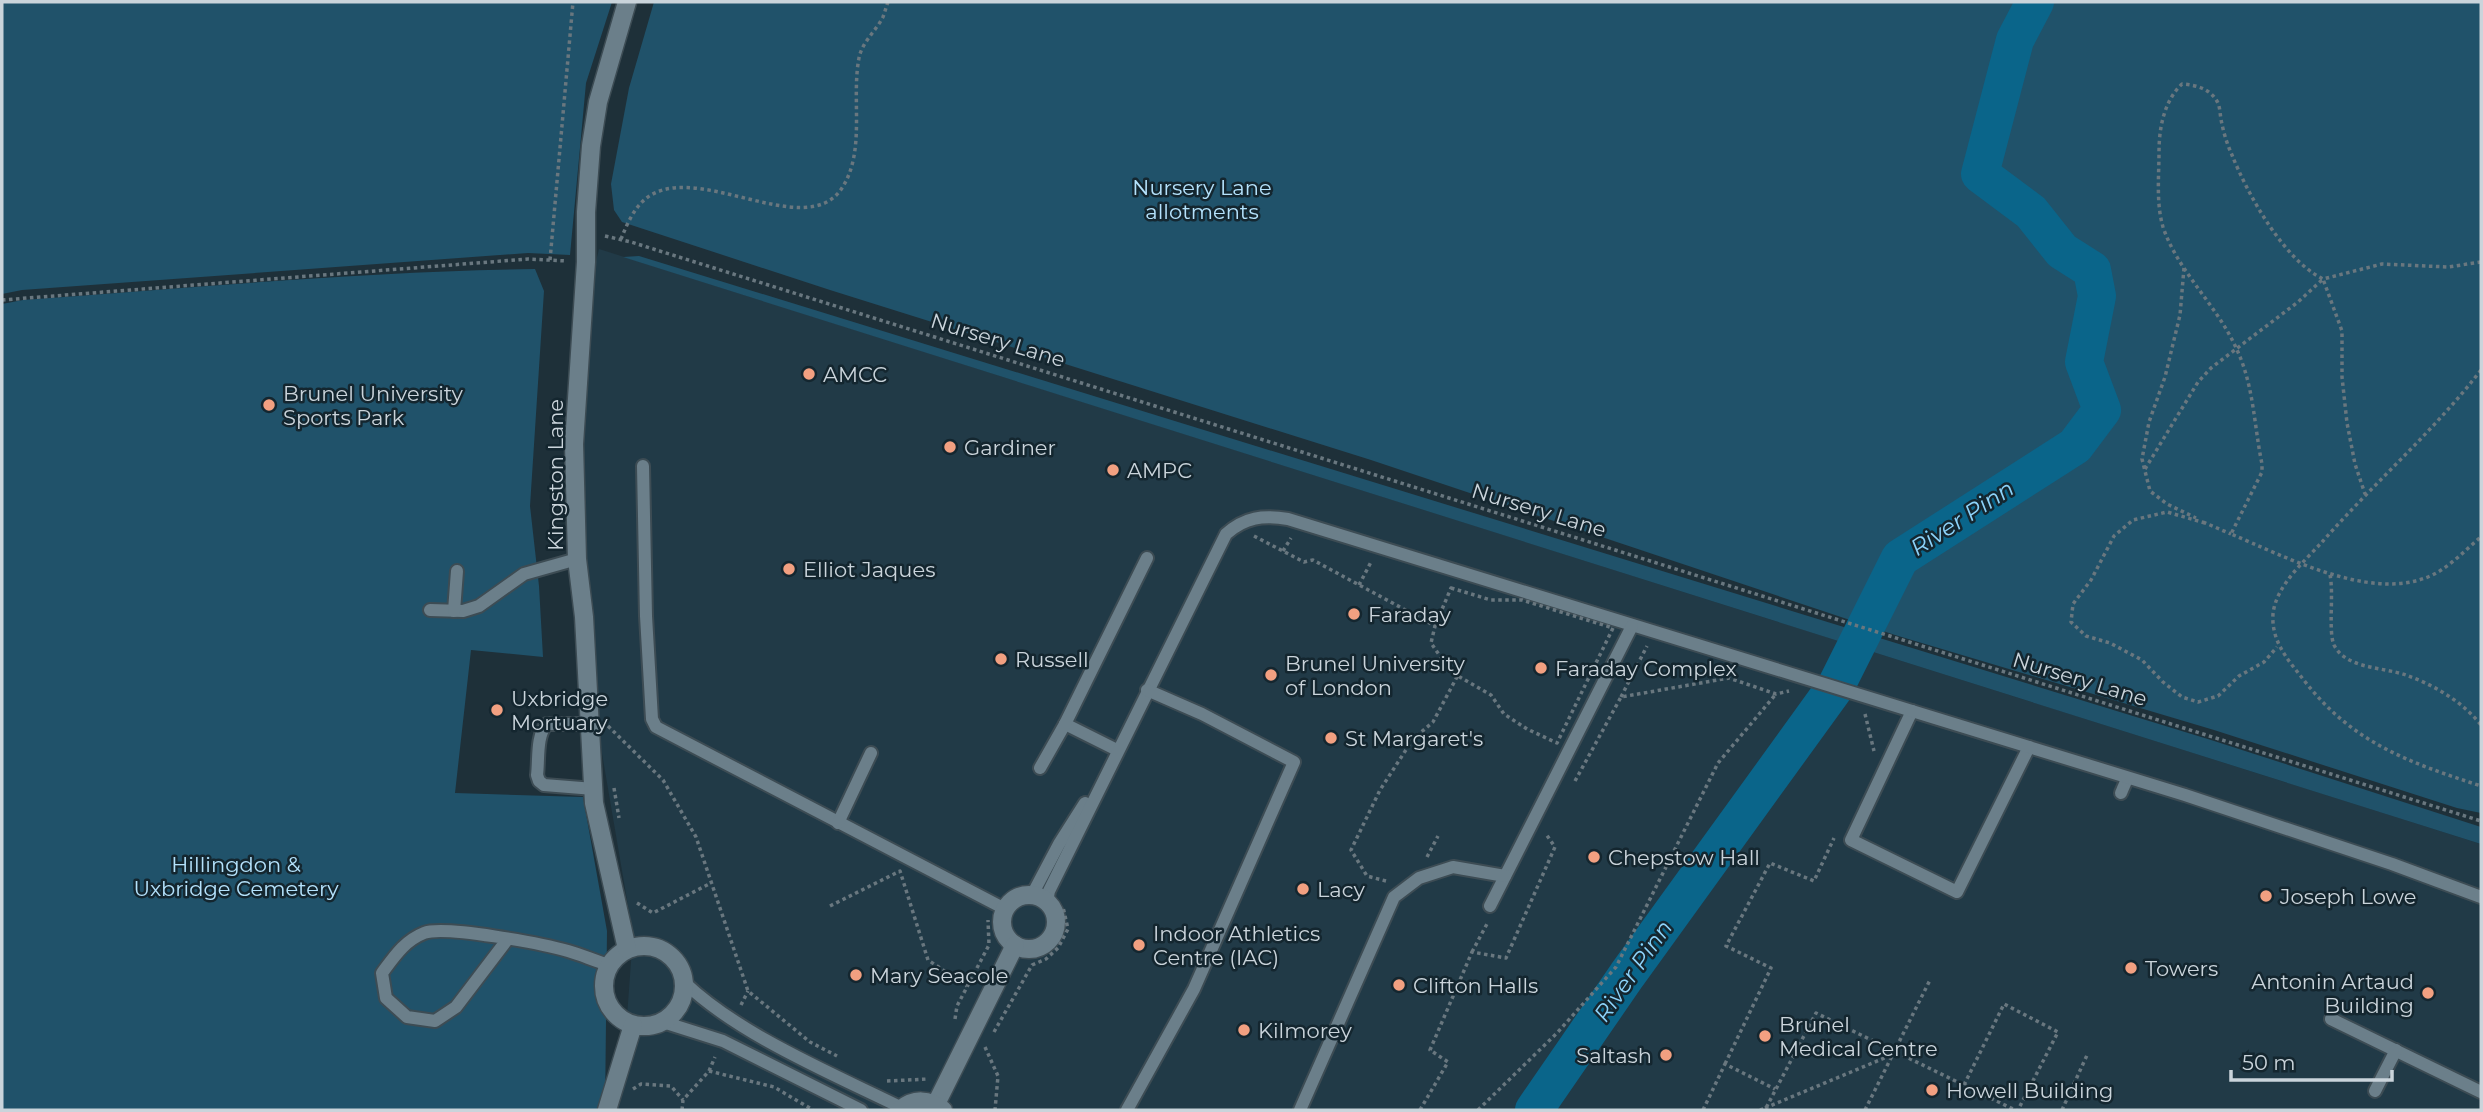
<svg xmlns="http://www.w3.org/2000/svg" width="2483" height="1112" font-family="Montserrat,sans-serif">
<style>
.built{fill:#213a47}
.green{fill:#20526a}
.lines{fill:none;stroke-linecap:round;stroke-linejoin:round}
.river{stroke:#0a658a;stroke-width:38}
.service-casing{stroke:#3d4c54;stroke-width:16}
.minor-casing{stroke:#3d4c54;stroke-width:21}
.tertiary-casing{stroke:#3d4c54;stroke-width:21}
.path{stroke:#69777f;stroke-width:3.5;stroke-dasharray:3.5 3.5;stroke-linecap:butt}
.service{stroke:#6b7f8a;stroke-width:12}
.minor{stroke:#6b7f8a;stroke-width:18}
.tertiary{stroke:#6b7f8a;stroke-width:18}
.poi-dot{fill:#f2a081;stroke:#14262f;stroke-width:2.5}
.labels{text-anchor:middle;dominant-baseline:central;stroke-width:5;stroke-linejoin:round;paint-order:stroke}
.park-label{font-size:21px;fill:#b4e2fc;stroke:#14262f}
.street-label{font-size:21px;fill:#cad4db;stroke:#14262f}
.poi-label{font-size:21px;fill:#cad4db;stroke:#14262f;text-anchor:start}
.water-label{font-size:23px;font-style:italic;fill:#8cd3fa;stroke:#14262f}
</style>
<rect width="100%" height="100%" fill="#1e3039"/>
<path class="built" d="M 599,249 L 2481,844 L 2481,1110 L 617,1110 L 622,1085 L 633,935 L 598,730 L 581,545 L 578,335 Z"/>
<g class="green">
<path d="M 2,2 L 612,2 L 586,83 L 570,255 L 528,253 L 22,290 L 2,294 Z"/>
<path d="M 654,2 L 2481,2 L 2481,813 L 2457,808 L 2214,730 L 1895,635 L 1371,460 L 830,290 L 622,222 L 614,210 L 611,184 L 629,88 Z"/>
<path d="M 639,256 L 2211,740 L 2481,827 L 2481,844 L 623,257 Z"/>
<path d="M 535,269 L 544,291 L 530,506 L 539,586 L 543,657 L 471,650 L 455,793 L 583,797 L 607,931 L 605,1110 L 2,1110 L 2,304 L 23,300 C 194,288 364,271 535,269 Z"/>
</g>
<g class="lines">
<path class="river" d="M 1534,1110 L 1627,975 L 1836,686 L 1900,558 L 2075,446 L 2102,410 L 2084,362 L 2097,296 L 2092,270 L 2062,251 L 2031,212 L 1980,174 L 2015,40 L 2035,2"/>
<defs>
<g id="service">
<path d="M 643,466 L 646,616 L 652,719 L 656,727 L 1005,909"/>
<path d="M 430,610 L 463,611 L 479,606 L 524,574 L 577,559"/>
<path d="M 454,611 L 457,571"/>
<path d="M 1912,711 L 1851,840 L 1957,892 L 2029,747"/>
<path d="M 590,724 L 547,724 C 536,735 539,760 537,775 L 539,781 L 544,785 L 594,789"/>
<path d="M 1065,724 L 1117,750"/>
<path d="M 1040,768 L 1065,724 L 1147,558"/>
<path d="M 2121,793 L 2127,779"/>
<path d="M 838,823 L 871,753"/>
<path d="M 1032,895 L 1059,844 L 1085,803"/>
<path d="M 1047,902 L 1049,891 L 1226,534 C 1245,517 1263,515 1288,519 L 2185,795 L 2392,864 L 2481,897"/>
<path d="M 1490,906 L 1632,626"/>
<path d="M 507,940 L 456,1007 L 435,1021 L 407,1017 L 386,998 L 382,973 C 394,957 404,941 424,933 C 444,925 544,944 568,951 C 582,955 595,961 609,965"/>
<path d="M 684,982 C 739,1035 833,1074 902,1108"/>
<path d="M 2331,1019 L 2481,1092"/>
<path d="M 663,1022 L 723,1041 L 861,1110"/>
<path d="M 2375,1091 L 2396,1050"/>
<path d="M 1127,1110 L 1194,989 L 1294,762 L 1202,714 L 1147,690"/>
<path d="M 1300,1110 L 1394,897 L 1419,878 L 1453,867 L 1505,876"/>
</g>
<g id="minor">
<circle cx="1029" cy="922" r="27"/>
<path d="M 936,1104 L 1015,945"/>
<path d="M 900,1110 C 914,1098 929,1099 943,1110"/>
</g>
<g id="tertiary">
<circle cx="644" cy="986" r="40"/>
<path d="M 627,949 L 594,803 L 584,617 L 577,559 L 574,444 L 586,262 L 586,212 L 591,146 L 598,102 L 627,2"/>
<path d="M 607,1110 L 633,1025"/>
</g>
</defs>
<use href="#service" class="service-casing"/>
<use href="#minor" class="minor-casing"/>
<use href="#tertiary" class="tertiary-casing"/>
<g class="path">
<path d="M 605,236 L 631,242 L 2481,821"/>
<path d="M 621,239 C 626,227 632,212 642,202 C 690,154 805,245 842,188 C 866,151 851,99 859,58 C 862,42 876,31 883,17 C 885,12 886,7 888,2"/>
<path d="M 550,260 L 573,2"/>
<path d="M 2481,262 L 2448,267 L 2382,264 L 2323,279 C 2284,260 2248,195 2232,155 C 2227,144 2223,131 2221,119 C 2220,114 2220,108 2218,103 C 2211,89 2197,85 2182,84 C 2164,101 2159,128 2159,152 C 2159,177 2156,203 2163,227 C 2178,272 2218,306 2237,350 C 2254,386 2254,426 2262,464 L 2262,472 L 2231,534 C 2284,556 2367,600 2425,578 C 2446,571 2464,551 2481,537"/>
<path d="M 2184,268 L 2180,315 L 2165,377 L 2149,422 L 2142,459 L 2150,491 L 2167,504 L 2196,518"/>
<path d="M 2,300 L 528,259 L 567,261"/>
<path d="M 2481,370 C 2434,431 2374,483 2323,541 C 2305,561 2276,585 2273,614 C 2271,641 2288,660 2303,679 C 2352,743 2408,762 2481,786"/>
<path d="M 2145,469 L 2198,382 L 2211,368 L 2298,302 L 2323,279 L 2342,331 L 2342,377 L 2347,423 L 2355,464 L 2365,494"/>
<path d="M 2203,522 L 2231,534"/>
<path d="M 2205,523 L 2167,512 L 2133,520 L 2114,536 L 2091,580 L 2073,604 L 2071,622 L 2086,636 L 2110,643 L 2142,660 L 2163,682 L 2182,697 L 2198,702 L 2218,696 L 2239,676 L 2264,662 L 2277,647"/>
<path d="M 1254,536 L 1304,562 L 1313,560 L 1435,626"/>
<path d="M 1283,551 L 1291,538"/>
<path d="M 2330,575 C 2334,594 2328,631 2334,645 C 2346,669 2383,667 2406,675 C 2434,685 2463,702 2481,725"/>
<path d="M 1359,585 L 1371,562"/>
<path d="M 1451,588 L 1491,600 L 1522,600 L 1613,628 L 1557,743 L 1527,729 L 1504,714 L 1491,695 L 1451,672 L 1431,643 L 1435,626 Z"/>
<path d="M 1621,697 L 1647,646"/>
<path d="M 1865,714 L 1874,751"/>
<path d="M 608,726 L 663,780 L 696,837 L 748,991 L 810,1042 L 837,1056"/>
<path d="M 1575,781 L 1621,697 L 1729,678 L 1776,694 L 1789,691"/>
<path d="M 614,788 L 619,818"/>
<path d="M 1427,857 L 1438,836"/>
<path d="M 1386,881 L 1367,876 L 1351,850 L 1380,790 L 1413,739 L 1433,722 L 1458,675"/>
<path d="M 637,903 L 653,913 L 711,883"/>
<path d="M 830,906 L 900,871 L 928,960 L 967,986"/>
<path d="M 1472,952 L 1488,922"/>
<path d="M 741,1005 L 748,991"/>
<path d="M 955,1019 L 957,1006 L 989,945 L 988,920"/>
<path d="M 994,1032 L 1032,965 L 1046,959 L 1058,948 L 1068,929 L 1063,907"/>
<path d="M 985,1047 L 998,1076 L 995,1110"/>
<path d="M 1725,1064 L 1771,968 L 1726,946 L 1770,863 L 1814,881 L 1834,838"/>
<path d="M 709,1071 L 715,1057"/>
<path d="M 887,1081 L 928,1079"/>
<path d="M 1964,1085 L 2004,1004 L 2058,1032 L 2018,1110"/>
<path d="M 633,1089 L 641,1084 L 671,1086 L 683,1100"/>
<path d="M 1765,1108 L 1894,1054"/>
<path d="M 682,1110 L 683,1100 L 709,1071 L 774,1087 L 813,1110"/>
<path d="M 1420,1110 L 1448,1062 L 1430,1050 L 1472,952 L 1506,958 L 1555,847 L 1546,834"/>
<path d="M 1478,1110 L 1557,1033 L 1616,967 L 1718,763 L 1776,694"/>
<path d="M 1703,1110 L 1725,1064 L 1775,1089"/>
<path d="M 1760,1110 L 1766,1108 L 1816,1013 L 2015,1110"/>
<path d="M 1865,1110 L 1930,980"/>
<path d="M 2062,1110 L 2088,1053"/>
</g>
<use href="#service" class="service"/>
<use href="#minor" class="minor"/>
<use href="#tertiary" class="tertiary"/>
</g>
<g class="poi-dot">
<circle cx="809" cy="374" r="7"/>
<circle cx="269" cy="405" r="7"/>
<circle cx="950" cy="447" r="7"/>
<circle cx="1113" cy="470" r="7"/>
<circle cx="789" cy="569" r="7"/>
<circle cx="1354" cy="614" r="7"/>
<circle cx="1001" cy="659" r="7"/>
<circle cx="1541" cy="668" r="7"/>
<circle cx="1271" cy="675" r="7"/>
<circle cx="497" cy="710" r="7"/>
<circle cx="1331" cy="738" r="7"/>
<circle cx="1594" cy="857" r="7"/>
<circle cx="1303" cy="889" r="7"/>
<circle cx="2266" cy="896" r="7"/>
<circle cx="1139" cy="945" r="7"/>
<circle cx="2131" cy="968" r="7"/>
<circle cx="856" cy="975" r="7"/>
<circle cx="1399" cy="985" r="7"/>
<circle cx="2428" cy="993" r="7"/>
<circle cx="1244" cy="1030" r="7"/>
<circle cx="1765" cy="1036" r="7"/>
<circle cx="1666" cy="1055" r="7"/>
<circle cx="1932" cy="1090" r="7"/>
</g>
<g class="labels">
<g class="park-label">
<text x="1202" y="187">Nursery Lane<tspan x="1202" dy="24">allotments</tspan></text>
<text x="236" y="864">Hillingdon &amp;<tspan x="236" dy="24">Uxbridge Cemetery</tspan></text>
</g>
<g class="street-label">
<text transform="translate(998 340) rotate(17)">Nursery Lane</text>
<text transform="translate(555 475) rotate(-90)">Kingston Lane</text>
<text transform="translate(1539 510) rotate(17)">Nursery Lane</text>
<text transform="translate(2080 679) rotate(17)">Nursery Lane</text>
</g>
<g class="poi-label">
<text x="823" y="374">AMCC</text>
<text x="283" y="393">Brunel University<tspan x="283" dy="24">Sports Park</tspan></text>
<text x="964" y="447">Gardiner</text>
<text x="1127" y="470">AMPC</text>
<text x="803" y="569">Elliot Jaques</text>
<text x="1368" y="614">Faraday</text>
<text x="1015" y="659">Russell</text>
<text x="1285" y="663">Brunel University<tspan x="1285" dy="24">of London</tspan></text>
<text x="1555" y="668">Faraday Complex</text>
<text x="511" y="698">Uxbridge<tspan x="511" dy="24">Mortuary</tspan></text>
<text x="1345" y="738">St Margaret's</text>
<text x="1608" y="857">Chepstow Hall</text>
<text x="1317" y="889">Lacy</text>
<text x="2280" y="896">Joseph Lowe</text>
<text x="1153" y="933">Indoor Athletics<tspan x="1153" dy="24">Centre (IAC)</tspan></text>
<text x="2145" y="968">Towers</text>
<text x="870" y="975">Mary Seacole</text>
<text x="2414" y="981" text-anchor="end">Antonin Artaud<tspan x="2414" dy="24">Building</tspan></text>
<text x="1413" y="985">Clifton Halls</text>
<text x="1779" y="1024">Brunel<tspan x="1779" dy="24">Medical Centre</tspan></text>
<text x="1258" y="1030">Kilmorey</text>
<text x="1652" y="1055" text-anchor="end">Saltash</text>
<text x="1946" y="1090">Howell Building</text>
</g>
<g class="water-label">
<text transform="translate(1962 518) rotate(-33)">River Pinn</text>
<text transform="translate(1633 971) rotate(-55)">River Pinn</text>
</g>
</g>
<rect width="2483" height="1112" fill="none" stroke="#cad4db" stroke-width="7"/>
<path d="M2231 1070v10h161v-10" fill="none" stroke="#cad4db" stroke-width="3.5"/>
<text x="2242" y="1070" font-size="21" fill="#cad4db" stroke="#14262f" stroke-width="5" paint-order="stroke">50 m</text>
</svg>
